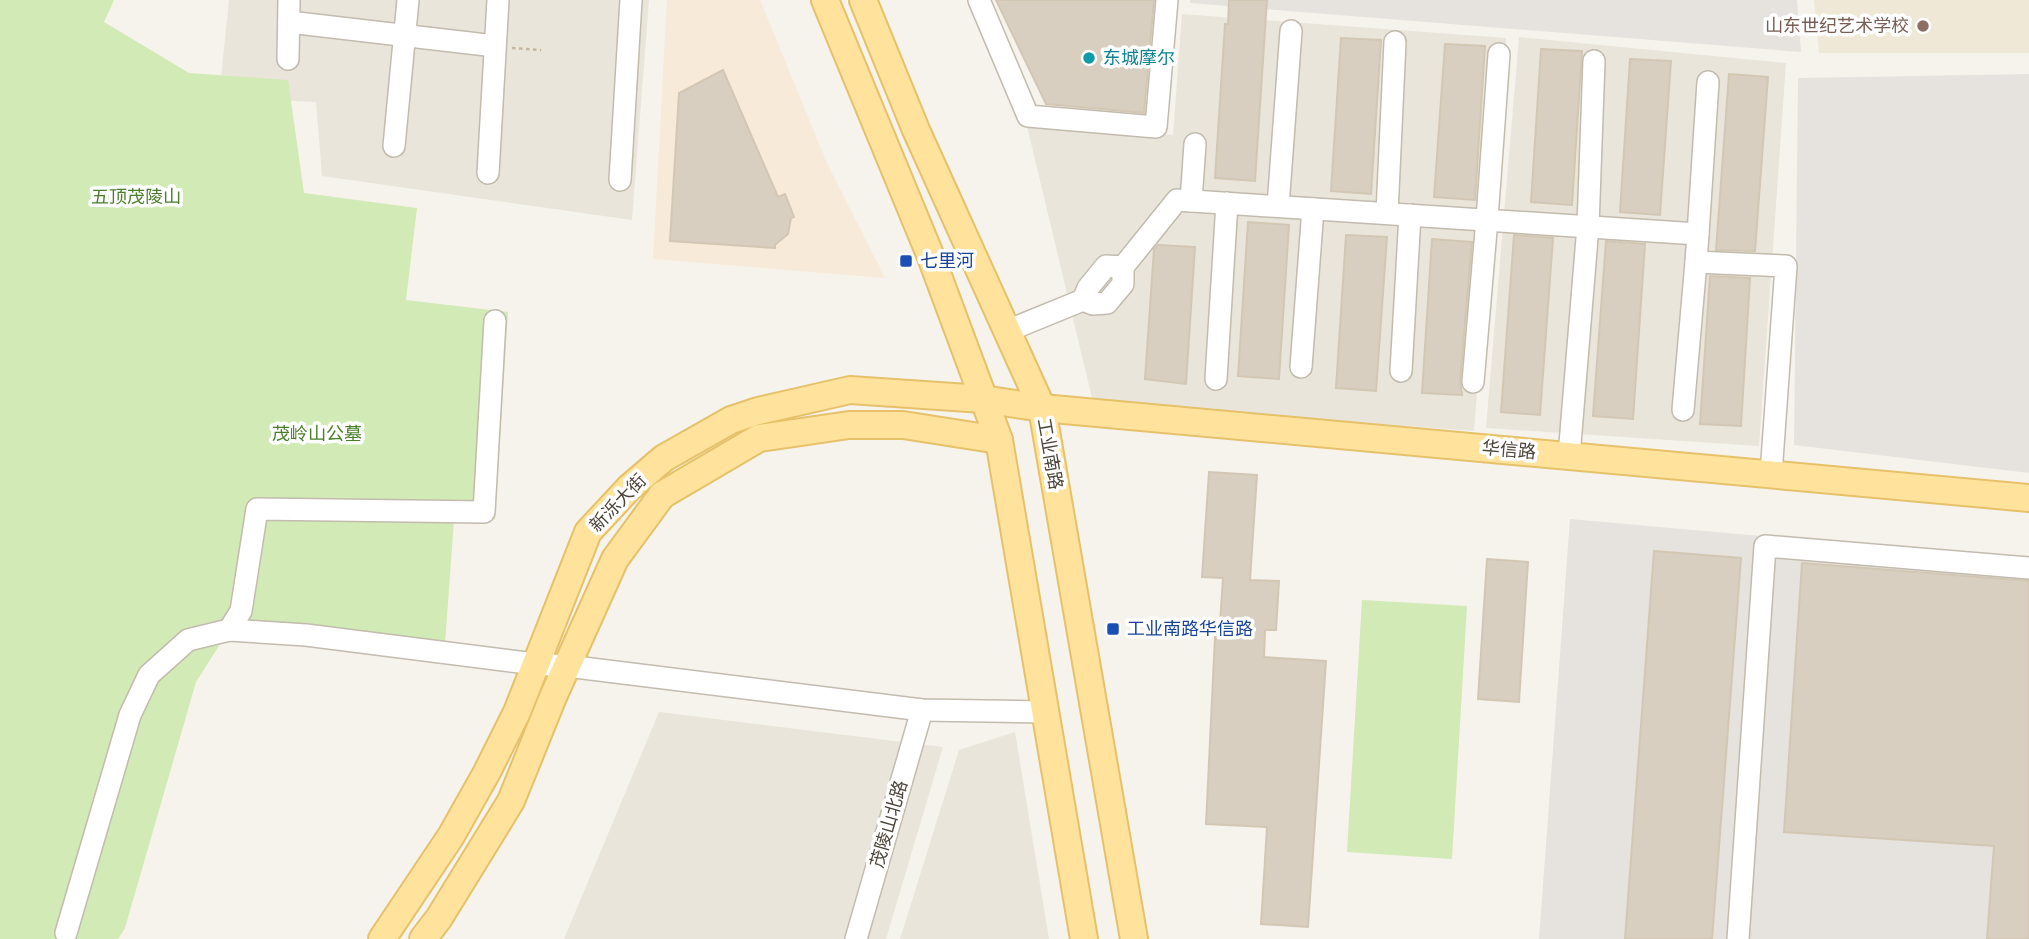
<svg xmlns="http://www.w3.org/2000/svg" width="2029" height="939" font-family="Figtree,'Noto Sans SC',sans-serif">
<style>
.residential{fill:#eae5da}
.commercial{fill:#f7ead8}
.industrial{fill:#e6e2dd}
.education{fill:#efe8d6}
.green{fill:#d2eab5}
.building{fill:#d8cfc1;stroke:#d3c7b4;stroke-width:2}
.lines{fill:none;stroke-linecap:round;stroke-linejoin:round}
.minor-casing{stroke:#c2bbae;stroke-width:24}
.major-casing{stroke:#e6c16a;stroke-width:30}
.path{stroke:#c4b79f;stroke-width:2.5;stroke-dasharray:3.5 3.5;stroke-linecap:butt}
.minor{stroke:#fff;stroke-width:21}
.major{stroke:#ffe39c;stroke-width:26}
.education-dot{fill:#8d6e63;stroke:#fff;stroke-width:2.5}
.culture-dot{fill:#0f9aa8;stroke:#fff;stroke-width:2.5}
.transit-dot{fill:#1a4fb4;stroke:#fff;stroke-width:2.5}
.labels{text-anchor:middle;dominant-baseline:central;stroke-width:7;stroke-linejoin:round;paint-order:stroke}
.education-label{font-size:18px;fill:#785e54;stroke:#fff;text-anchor:end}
.culture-label{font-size:18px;fill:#0d838f;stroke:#fff;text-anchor:start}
.park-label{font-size:18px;fill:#4a7f2a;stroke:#fff}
.transit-label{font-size:18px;fill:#164399;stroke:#fff;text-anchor:start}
.street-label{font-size:18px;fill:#4b4439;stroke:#fff}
</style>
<rect width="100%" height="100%" fill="#f6f3ec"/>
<g class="residential">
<path d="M 229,0 L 649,0 L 632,220 L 322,176 L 316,102 L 219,97 Z"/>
<path d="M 1182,14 L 1506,38 L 1474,431 L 1093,402 L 1026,122 L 1173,135 Z"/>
<path d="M 1519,37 L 1786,63 L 1759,446 L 1486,428 Z"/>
<path d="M 659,712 L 943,747 L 886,939 L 564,939 Z"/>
<path d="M 1015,732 L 1049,939 L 900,939 L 959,750 Z"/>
</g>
<path class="commercial" d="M 667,0 L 760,0 L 827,163 L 885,278 L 653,259 Z"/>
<g class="industrial">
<path d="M 1190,0 L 1797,0 L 1801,52 L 1190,3 Z"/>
<path d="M 2029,74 L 2029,473 L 1794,445 L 1798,78 Z"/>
<path d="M 1570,519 L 2029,560 L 2029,939 L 1539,939 Z"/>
</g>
<path class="education" d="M 1814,0 L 2029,0 L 2029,53 L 1819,53 Z"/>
<g class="green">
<path d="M 0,0 L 114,0 L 104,22 L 189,73 L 288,80 L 304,193 L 417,208 L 406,300 L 508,312 L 495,519 L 454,520 L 445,644 L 229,630 L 196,682 L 125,928 L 118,939 L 0,939 Z"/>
<path d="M 1362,600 L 1467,606 L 1452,859 L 1347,852 Z"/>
</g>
<g class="building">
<path d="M 996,0 L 1154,0 L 1144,113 L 1046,104 Z"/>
<path d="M 1229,0 L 1267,0 L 1255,181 L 1215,178 L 1225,24 L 1228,24 Z"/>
<path d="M 1341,38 L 1381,40 L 1371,194 L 1331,191 Z"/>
<path d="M 1445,44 L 1485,46 L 1475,200 L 1434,197 Z"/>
<path d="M 1541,49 L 1582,51 L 1572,205 L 1531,202 Z"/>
<path d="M 1630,59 L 1671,61 L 1660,215 L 1620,212 Z"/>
<path d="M 723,70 L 778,197 L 785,194 L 794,217 L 791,218 L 788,234 L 775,245 L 775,248 L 670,241 L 679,93 Z"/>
<path d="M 1729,74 L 1768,77 L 1755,251 L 1716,250 Z"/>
<path d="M 1248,222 L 1289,225 L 1279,379 L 1238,376 Z"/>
<path d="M 1346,235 L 1387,237 L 1376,391 L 1336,388 Z"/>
<path d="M 1514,235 L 1553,238 L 1540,415 L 1501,412 Z"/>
<path d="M 1432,239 L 1472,242 L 1460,381 L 1462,395 L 1422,393 Z"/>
<path d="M 1606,241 L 1645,244 L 1633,419 L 1593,416 Z"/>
<path d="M 1158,245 L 1195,247 L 1186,384 L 1145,379 L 1154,249 Z"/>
<path d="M 1710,276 L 1750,278 L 1741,426 L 1700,424 Z"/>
<path d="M 1209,472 L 1257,475 L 1250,580 L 1279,581 L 1276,630 L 1265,630 L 1264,657 L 1326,661 L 1308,927 L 1261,924 L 1267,827 L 1206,824 L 1215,637 L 1219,638 L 1223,578 L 1202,577 Z"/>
<path d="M 1654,551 L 1741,558 L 1712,939 L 1625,939 Z"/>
<path d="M 1487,559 L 1528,562 L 1519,702 L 1478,699 Z"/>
<path d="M 1802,563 L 2029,581 L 2029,939 L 1987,939 L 1994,846 L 1784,832 Z"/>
</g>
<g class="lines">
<defs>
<g id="minor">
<path d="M 979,0 L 1028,116 L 1156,127 L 1167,0"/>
<path d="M 289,22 L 495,46"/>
<path d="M 288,59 L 289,0"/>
<path d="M 394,146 L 408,0"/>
<path d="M 488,173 L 498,0"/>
<path d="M 620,180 L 631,0"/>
<path d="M 1191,201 L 1195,144"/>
<path d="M 1278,206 L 1291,31"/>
<path d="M 1387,213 L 1395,42"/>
<path d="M 1698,234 L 1708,82"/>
<path d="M 1083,300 L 1093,304 L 1107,303 L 1123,284 L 1123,267"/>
<path d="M 1007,331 L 1083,300 L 1088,288 L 1106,266 L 1123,267 L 1177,200 L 1698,234 L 1696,262 L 1786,266 L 1771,474"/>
<path d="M 1301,367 L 1313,209"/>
<path d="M 1401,371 L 1410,215"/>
<path d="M 1216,379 L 1227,203"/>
<path d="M 1473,382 L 1487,219 L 1499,54"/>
<path d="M 1683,410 L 1696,262"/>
<path d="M 1569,456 L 1588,226 L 1594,61"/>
<path d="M 229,630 L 241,611 L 257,509 L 484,512 L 495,321"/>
<path d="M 66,933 L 130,715 L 149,675 L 188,640 L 229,630 L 306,635 L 535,664 L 567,666 L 922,710 L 1045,712"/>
<path d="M 856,939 L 922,710"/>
<path d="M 1738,939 L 1765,546 L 2029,568"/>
</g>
<g id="major">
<path d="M 825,0 L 931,257 L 999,440 L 1084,939"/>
<path d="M 863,0 L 916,130 L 1042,408 L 1134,939"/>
<path d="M 382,939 L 451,836 L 487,772 L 517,712 L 588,532 L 629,488 L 664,458 L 731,420 L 758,411 L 850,390 L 983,399 L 1042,408 L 2029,498"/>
<path d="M 423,939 L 439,918 L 511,801 L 553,697 L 615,559 L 662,495 L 759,438 L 849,425 L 903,425 L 999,440"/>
</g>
</defs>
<use href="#minor" class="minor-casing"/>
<use href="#major" class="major-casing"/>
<path class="path" d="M 512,48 L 541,50"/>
<use href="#minor" class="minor"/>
<use href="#major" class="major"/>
</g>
<circle class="education-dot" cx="1923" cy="26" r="7"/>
<circle class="culture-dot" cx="1089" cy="58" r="7"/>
<g class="transit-dot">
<rect x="899" y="254" width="14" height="14" rx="3.5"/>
<rect x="1106" y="622" width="14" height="14" rx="3.5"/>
</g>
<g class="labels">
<g class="education-label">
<text x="1909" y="26">山东世纪艺术学校</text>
</g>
<g class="culture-label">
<text x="1103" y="58">东城摩尔</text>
</g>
<g class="park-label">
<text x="136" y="197">五顶茂陵山</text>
<text x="317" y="434">茂岭山公墓</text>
</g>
<g class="transit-label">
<text x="920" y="261">七里河</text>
<text x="1127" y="629">工业南路华信路</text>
</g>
<g class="street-label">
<text transform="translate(1509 450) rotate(5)">华信路</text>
<text transform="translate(1050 454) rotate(80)">工业南路</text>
<text transform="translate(618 503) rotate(-46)">新泺大街</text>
<text transform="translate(889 824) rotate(-74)">茂陵山北路</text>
</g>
</g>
</svg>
